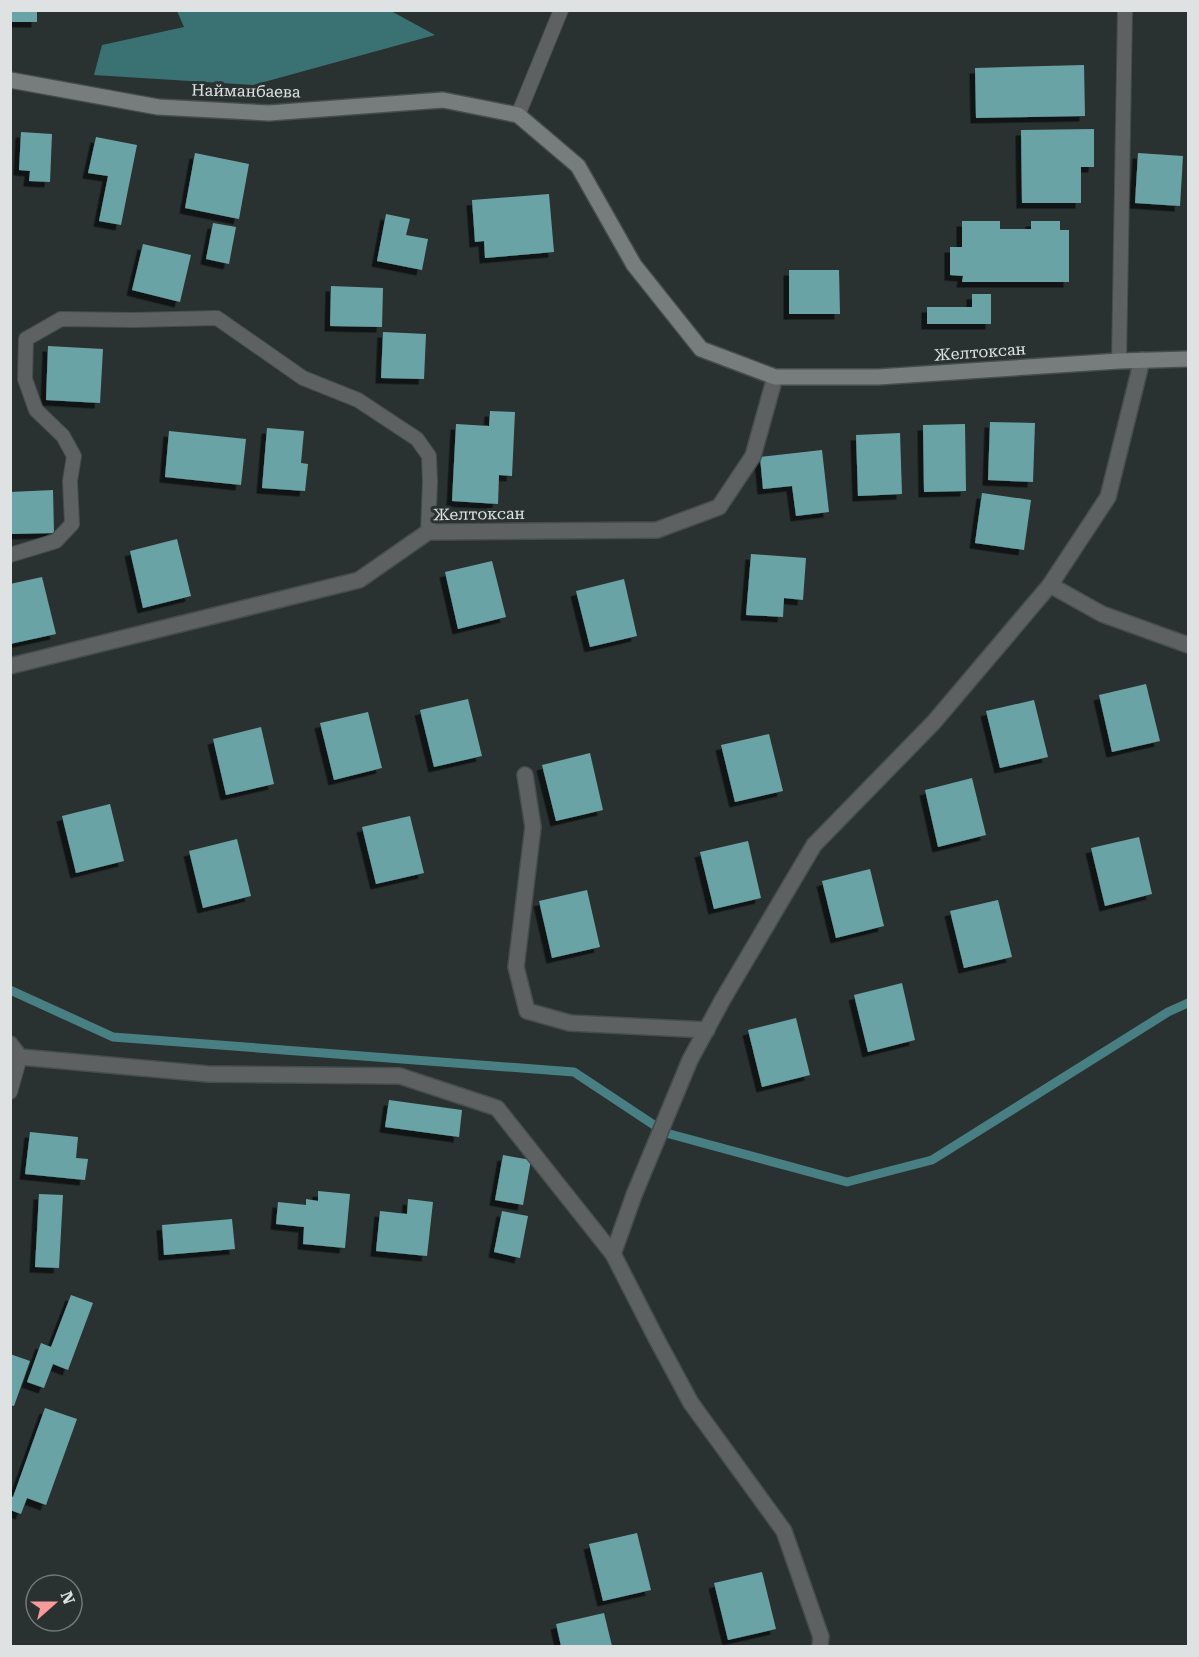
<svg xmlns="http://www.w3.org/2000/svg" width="1199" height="1657" font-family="'Roboto Serif',serif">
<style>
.forest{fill:#3a7274}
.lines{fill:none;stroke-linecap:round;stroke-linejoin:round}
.stream{stroke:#487f82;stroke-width:9}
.building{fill:#6ba3a6;filter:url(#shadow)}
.lane-casing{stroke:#474d4d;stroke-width:16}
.street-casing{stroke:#474d4d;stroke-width:18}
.secondary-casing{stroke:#474d4d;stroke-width:18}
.lane{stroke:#5d6161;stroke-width:14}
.street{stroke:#5d6161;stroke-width:15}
.secondary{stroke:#777c7c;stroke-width:15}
.labels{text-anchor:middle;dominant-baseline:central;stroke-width:6;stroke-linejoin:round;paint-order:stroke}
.street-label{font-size:16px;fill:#dee2e2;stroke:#2a3131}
</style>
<defs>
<filter id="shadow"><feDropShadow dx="-5.5" dy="5.5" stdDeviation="0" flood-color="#0009"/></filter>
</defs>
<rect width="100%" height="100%" fill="#2a3131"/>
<path class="forest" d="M 177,11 L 391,11 L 435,35 L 253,85 L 94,75 L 102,45 L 184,27 Z"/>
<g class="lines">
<path class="stream" d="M 10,990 L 113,1037 L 574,1072 L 666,1133 L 847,1182 L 932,1160 L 1168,1012 L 1188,1003"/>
</g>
<g class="building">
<rect x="10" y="10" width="27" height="12"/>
<path d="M 1084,65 L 1085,116 L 976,118 L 975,68 Z"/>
<path d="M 1094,129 L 1094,167 L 1081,167 L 1081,203 L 1022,203 L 1021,130 Z"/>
<path d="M 21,132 L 52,134 L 50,182 L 29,181 L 30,171 L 19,170 Z"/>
<path d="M 96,137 L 137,145 L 121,225 L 99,221 L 108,176 L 88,173 Z"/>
<path d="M 195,153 L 249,164 L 239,219 L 185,208 Z"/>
<path d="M 1138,153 L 1183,156 L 1180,206 L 1135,203 Z"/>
<path d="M 549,194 L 554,252 L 485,258 L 484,241 L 475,242 L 472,200 Z"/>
<path d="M 386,214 L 410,219 L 406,235 L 428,239 L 422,270 L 377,261 Z"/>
<path d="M 962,221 L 1000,221 L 1000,229 L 1031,229 L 1031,221 L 1060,221 L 1060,230 L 1069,230 L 1069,282 L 962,282 L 963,276 L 950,275 L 950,247 L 962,247 Z"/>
<path d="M 213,223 L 236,227 L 229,264 L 206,259 Z"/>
<path d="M 143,244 L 191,255 L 180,302 L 132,290 Z"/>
<path d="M 789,270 L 839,270 L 840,314 L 789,314 Z"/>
<path d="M 331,286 L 383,288 L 382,327 L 330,326 Z"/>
<path d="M 972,294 L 991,294 L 991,324 L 927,324 L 927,307 L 972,307 Z"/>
<path d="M 383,332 L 426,334 L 424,379 L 381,378 Z"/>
<path d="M 48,346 L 103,349 L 100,403 L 46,400 Z"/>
<path d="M 490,411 L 515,412 L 512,476 L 499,475 L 498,504 L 452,501 L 456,424 L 489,426 Z"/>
<path d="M 990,422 L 1035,423 L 1033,482 L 988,480 Z"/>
<path d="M 965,424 L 966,491 L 924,492 L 923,425 Z"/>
<path d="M 267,428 L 304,431 L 301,463 L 308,464 L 305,491 L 262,488 Z"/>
<path d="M 169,431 L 246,439 L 241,485 L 165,477 Z"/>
<path d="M 900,433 L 902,494 L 858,496 L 856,435 Z"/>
<path d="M 822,450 L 829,512 L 796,516 L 792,486 L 763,489 L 760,457 Z"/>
<path d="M 53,490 L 54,533 L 12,534 L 10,492 Z"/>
<path d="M 982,493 L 1031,500 L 1024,550 L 975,543 Z"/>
<path d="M 177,539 L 191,596 L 143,608 L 130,551 Z"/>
<path d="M 751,554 L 806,558 L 803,600 L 784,598 L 783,617 L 746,615 Z"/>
<path d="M 492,561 L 506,617 L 458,629 L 445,572 Z"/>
<path d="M 42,577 L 56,634 L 10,644 L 10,584 Z"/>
<path d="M 624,579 L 637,636 L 590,647 L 576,591 Z"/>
<path d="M 1146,684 L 1160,741 L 1112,752 L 1099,695 Z"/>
<path d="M 468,699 L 482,756 L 434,767 L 420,710 Z"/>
<path d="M 1034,700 L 1048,757 L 1000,768 L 986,711 Z"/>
<path d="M 368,712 L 382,768 L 334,780 L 320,723 Z"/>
<path d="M 261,727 L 274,784 L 226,795 L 213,739 Z"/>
<path d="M 769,734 L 783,791 L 735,802 L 721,745 Z"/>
<path d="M 590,753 L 603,810 L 556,821 L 542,765 Z"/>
<path d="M 972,778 L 986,835 L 938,847 L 925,790 Z"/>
<path d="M 110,804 L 124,861 L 76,873 L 62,816 Z"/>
<path d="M 410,816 L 424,873 L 376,884 L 362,827 Z"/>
<path d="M 1139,837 L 1152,894 L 1105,906 L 1091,848 Z"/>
<path d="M 237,839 L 251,896 L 203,908 L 189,851 Z"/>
<path d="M 748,841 L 761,898 L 714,909 L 700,852 Z"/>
<path d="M 870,869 L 884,926 L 836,938 L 822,881 Z"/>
<path d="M 587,890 L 600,947 L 552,958 L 539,901 Z"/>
<path d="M 998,900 L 1012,957 L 964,968 L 950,911 Z"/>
<path d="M 902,983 L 915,1040 L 868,1052 L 854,995 Z"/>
<path d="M 796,1018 L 810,1075 L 762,1087 L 748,1030 Z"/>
<path d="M 389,1100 L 462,1110 L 459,1137 L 385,1127 Z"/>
<path d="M 30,1132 L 78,1137 L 76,1158 L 88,1159 L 85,1180 L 25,1174 Z"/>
<path d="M 503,1155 L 531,1160 L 523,1205 L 495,1200 Z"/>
<path d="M 318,1191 L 350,1194 L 345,1248 L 303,1244 L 304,1227 L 276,1224 L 278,1202 L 306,1205 L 306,1199 L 318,1201 Z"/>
<path d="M 39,1194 L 63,1195 L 59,1268 L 35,1267 Z"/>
<path d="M 408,1199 L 433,1202 L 427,1256 L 376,1251 L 380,1211 L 407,1214 Z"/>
<path d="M 502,1211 L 528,1216 L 520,1258 L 494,1252 Z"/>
<path d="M 232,1219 L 235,1249 L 164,1255 L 162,1225 Z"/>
<path d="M 71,1295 L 93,1303 L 68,1370 L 53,1364 L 44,1388 L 27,1382 L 41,1343 L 51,1347 Z"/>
<path d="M 10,1354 L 30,1361 L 14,1406 L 10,1405 Z"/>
<path d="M 45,1408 L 77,1419 L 46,1505 L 27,1498 L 21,1514 L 10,1510 L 10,1496 L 13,1497 Z"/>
<path d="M 637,1533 L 651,1590 L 603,1601 L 589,1544 Z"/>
<path d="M 762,1572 L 776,1629 L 728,1640 L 714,1583 Z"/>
<path d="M 604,1613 L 612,1646 L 561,1646 L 556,1624 Z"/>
</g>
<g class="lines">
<defs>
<g id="lane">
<path d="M 518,115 L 561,10"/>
<path d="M 1119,361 L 1125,10"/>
<path d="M 10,555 L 56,541 L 72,524 L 70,481 L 74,456 L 63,436 L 36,410 L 25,379 L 26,339 L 61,319 L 133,320 L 217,318 L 303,378 L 358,400 L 417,439 L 429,456 L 430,482 L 428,532"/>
<path d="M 10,1092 L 20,1057"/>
</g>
<g id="street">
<path d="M 1050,585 L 1102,614 L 1188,645"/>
<path d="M 10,666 L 359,580 L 428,532 L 657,530 L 719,507 L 753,456 L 775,377"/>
<path d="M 525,775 L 533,827 L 516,967 L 527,1011 L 570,1023 L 707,1030"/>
<path d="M 10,1044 L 20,1057 L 208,1074 L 400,1076 L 497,1108 L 613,1254"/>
<path d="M 820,1646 L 821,1637 L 784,1531 L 691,1403 L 656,1338 L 613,1254 L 634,1195 L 690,1060 L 723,999 L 814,845 L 934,722 L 1050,585 L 1108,497 L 1142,360"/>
</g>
<path id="secondary" d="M 10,80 L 158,107 L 269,113 L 443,100 L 518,115 L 578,166 L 634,265 L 701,349 L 775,377 L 878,377 L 1119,361 L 1188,359"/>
</defs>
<use href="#lane" class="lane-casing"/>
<use href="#street" class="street-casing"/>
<use href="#secondary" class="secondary-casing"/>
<use href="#lane" class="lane"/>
<use href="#street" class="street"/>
<use href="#secondary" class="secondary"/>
</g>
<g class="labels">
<g class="street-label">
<text transform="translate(246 91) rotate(1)">Найманбаева</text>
<text transform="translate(980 352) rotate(-4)">Желтоксан</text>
<text transform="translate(479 514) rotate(-1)">Желтоксан</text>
</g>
</g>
<rect width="1199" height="1657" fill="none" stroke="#dee2e2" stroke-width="24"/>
<g transform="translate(54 1603) rotate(69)"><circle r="28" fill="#2a3131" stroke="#727878" stroke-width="1.5"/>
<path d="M0-4.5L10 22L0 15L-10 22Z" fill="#f59b9b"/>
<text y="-9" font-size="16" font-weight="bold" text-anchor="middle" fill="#dee2e2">N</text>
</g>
</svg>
